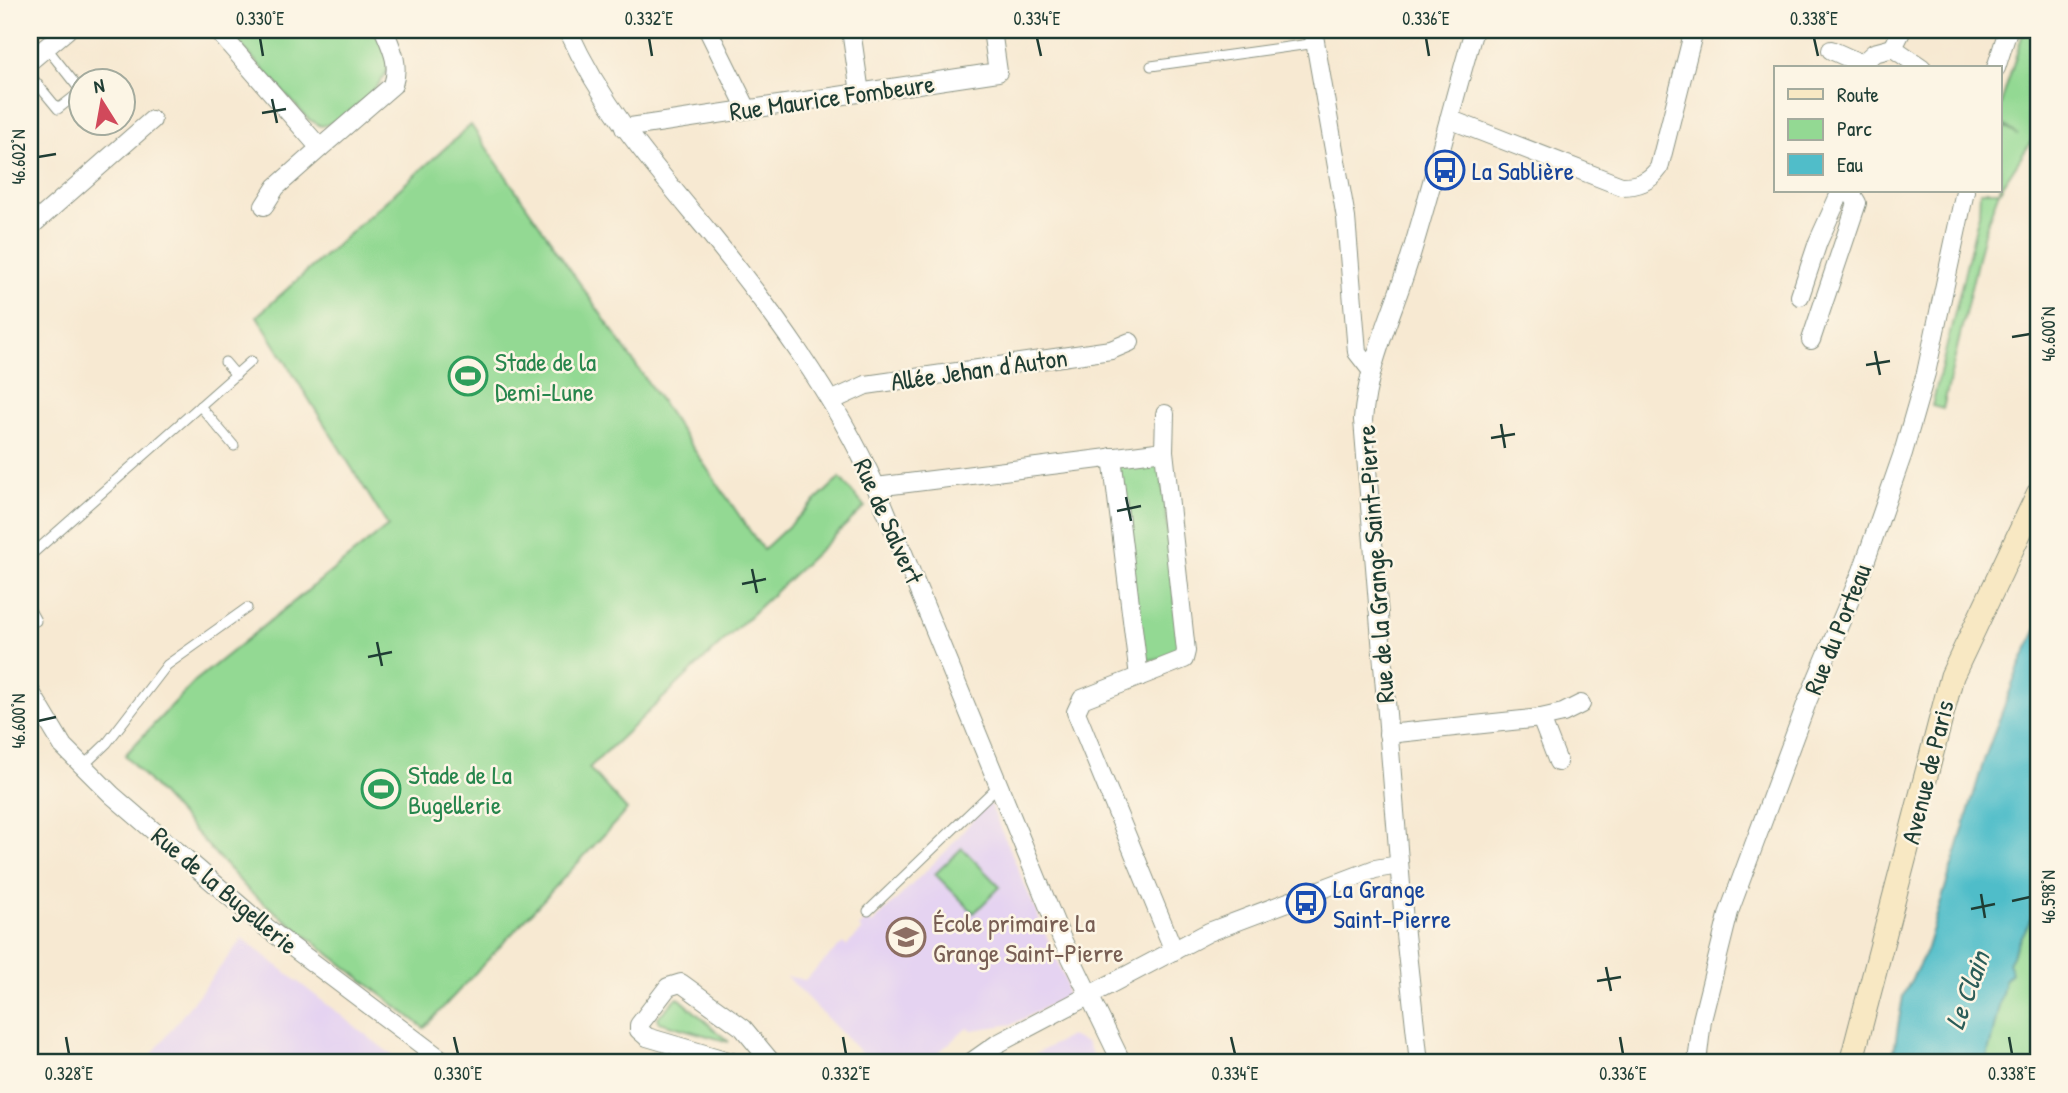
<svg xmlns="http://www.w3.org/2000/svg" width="2068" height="1093" font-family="'Patrick Hand',sans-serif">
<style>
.built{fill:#e5d3f1}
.green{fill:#93d993;stroke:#598b64;stroke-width:2}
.water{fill:#50bdc9;stroke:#387d7e;stroke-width:2}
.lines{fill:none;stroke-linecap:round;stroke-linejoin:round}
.service-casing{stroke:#8b9383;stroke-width:11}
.minor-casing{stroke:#8b9383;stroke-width:20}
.secondary-casing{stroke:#8b9383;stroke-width:25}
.service{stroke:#fff;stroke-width:9}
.minor{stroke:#fff;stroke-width:18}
.secondary{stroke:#f8e8c3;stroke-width:23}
.ticks{fill:none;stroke:#1f3d34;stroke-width:2.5}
.labels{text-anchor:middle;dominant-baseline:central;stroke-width:5;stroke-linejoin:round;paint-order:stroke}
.street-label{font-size:26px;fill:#1f3d34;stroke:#fcf5e5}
.transit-label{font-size:26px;fill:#164399;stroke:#fcf5e5;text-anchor:start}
.leisure-label{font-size:26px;fill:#27864d;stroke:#fcf5e5;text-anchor:start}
.education-label{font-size:26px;fill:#785e54;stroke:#fcf5e5;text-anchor:start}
.water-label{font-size:28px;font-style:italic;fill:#2b5d59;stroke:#fcf5e5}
.neatline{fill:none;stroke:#1f3d34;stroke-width:2.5}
.ticks-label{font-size:18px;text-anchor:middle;fill:#1f3d34}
</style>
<rect width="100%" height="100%" fill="#fcf5e5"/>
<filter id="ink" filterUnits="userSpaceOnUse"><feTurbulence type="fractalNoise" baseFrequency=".0143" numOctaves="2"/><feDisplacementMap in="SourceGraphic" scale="14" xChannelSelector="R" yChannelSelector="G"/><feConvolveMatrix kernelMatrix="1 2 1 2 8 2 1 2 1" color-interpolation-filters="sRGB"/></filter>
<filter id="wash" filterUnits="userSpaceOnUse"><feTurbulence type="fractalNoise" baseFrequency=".00686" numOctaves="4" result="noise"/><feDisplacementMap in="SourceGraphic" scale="28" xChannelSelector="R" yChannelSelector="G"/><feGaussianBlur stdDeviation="1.57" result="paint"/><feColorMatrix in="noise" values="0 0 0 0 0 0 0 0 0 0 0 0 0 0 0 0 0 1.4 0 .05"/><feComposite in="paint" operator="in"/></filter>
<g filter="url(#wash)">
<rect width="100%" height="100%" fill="#f7e9d2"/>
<g class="built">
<path d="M 989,801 L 1066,982 L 1066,996 L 1013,1024 L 972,1030 L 968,1027 L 939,1052 L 935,1060 L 937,1063 L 871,1063 L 786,976 L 805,980 L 843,943 L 846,946 L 862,931 L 859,927 L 867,919 L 872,924 L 947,850 Z"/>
<path d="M 243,938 L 252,946 L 402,1063 L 145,1063 Z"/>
<path d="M 1070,1036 L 1087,1043 L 1097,1063 L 1018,1063 Z"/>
</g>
<g class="green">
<path d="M 227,30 L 376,30 C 381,41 389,53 388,66 C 387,84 339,125 321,126 L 308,119 Z"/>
<path d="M 2024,30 L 2038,30 L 2038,131 L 2000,190 L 2000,125 L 2018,135 L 2000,122 L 2000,107 Z"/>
<path d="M 471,125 L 763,550 L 840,478 L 865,507 L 589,768 L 627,810 L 424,1028 L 250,892 L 125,755 L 195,681 L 388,526 L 257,316 Z"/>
<path d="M 1980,191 L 1999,191 L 1984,232 L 1943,409 L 1932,406 L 1979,214 Z"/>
<path d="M 1160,459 L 1181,655 L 1143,661 L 1116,463 Z"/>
<path d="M 962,848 L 1000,887 L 974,913 L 935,874 Z"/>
<path d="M 2038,905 L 2038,1063 L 1984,1063 L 2008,963 Z"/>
<path d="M 677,998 L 680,999 L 729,1042 L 659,1022 L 658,1017 Z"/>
</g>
<path class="water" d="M 2038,627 L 2038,905 L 2008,963 L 2012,973 L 2005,980 L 1987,1058 L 1984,1063 L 1892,1063 L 1903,996 L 1926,951 L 1985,757 L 2019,667 Z"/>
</g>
<g filter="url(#ink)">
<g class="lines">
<defs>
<g id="service">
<path d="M 46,47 L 80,90"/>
<path d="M 1151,66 L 1317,43"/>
<path d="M 30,75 L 58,109 L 80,92"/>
<path d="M 225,362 L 236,375"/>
<path d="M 200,406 L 234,446"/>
<path d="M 30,556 L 251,361"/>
<path d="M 30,610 L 36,621"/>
<path d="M 83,766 L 107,743 L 167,665 L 247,608"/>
<path d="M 868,911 L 998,786"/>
</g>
<g id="minor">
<path d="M 217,30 L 320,148 L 393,85 C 400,64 392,49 384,30"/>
<path d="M 568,30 C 603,108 653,165 707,230 C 771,309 834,394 876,487 L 1061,937 L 1122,1063"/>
<path d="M 708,30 L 747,109"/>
<path d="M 851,30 L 860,93"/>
<path d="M 1313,30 L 1346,218 L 1357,352 L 1371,370"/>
<path d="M 1902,30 L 1893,48 L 1922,68"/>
<path d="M 1831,50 L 1862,64 L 1874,53 L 1893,48"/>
<path d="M 30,61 L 67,30"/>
<path d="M 1996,68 L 2008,30"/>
<path d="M 1449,119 L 1621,186 C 1638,186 1649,182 1659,168 L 1694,30"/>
<path d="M 624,128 L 998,72 L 992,30"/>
<path d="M 264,206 L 276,187 L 320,148"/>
<path d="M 30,227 L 152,120"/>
<path d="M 1800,296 L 1818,242 L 1841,191"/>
<path d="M 1811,340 L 1857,203 L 1850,191"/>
<path d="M 831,401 L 866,385 L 1111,350 L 1130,342"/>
<path d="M 1164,451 L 1186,651 L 1184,659 L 1082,699 L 1076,712 L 1174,951"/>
<path d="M 1112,457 L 1139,677"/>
<path d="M 876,487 L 1164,451 L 1165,414"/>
<path d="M 30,691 L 63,746 L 112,795 L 259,922 L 446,1063"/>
<path d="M 1541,718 L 1558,762"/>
<path d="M 1388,734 L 1541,718 L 1563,713 L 1581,704"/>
<path d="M 735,1063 L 647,1037 L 639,1030 L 639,1025 L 668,987 L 681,983 L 743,1028 L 772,1063"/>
<path d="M 970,1063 L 997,1044 L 1209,932 L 1375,869 L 1399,865"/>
<path d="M 1419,1063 L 1405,934 L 1363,420 C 1367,365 1393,313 1409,261 C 1433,185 1451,107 1474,30"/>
<path d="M 1697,1063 L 1702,1020 L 1729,912 L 1807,702 L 1862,571 L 1903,453 L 1926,373 L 1965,191"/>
</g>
<path id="secondary" d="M 1851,1063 L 1952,676 L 2038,494"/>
</defs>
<use href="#service" class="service-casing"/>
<use href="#minor" class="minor-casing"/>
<use href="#secondary" class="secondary-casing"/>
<use href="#service" class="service"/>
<use href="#minor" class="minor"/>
<use href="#secondary" class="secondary"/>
</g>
</g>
<path class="ticks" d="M 260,38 L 263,56M 649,38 L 652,56M 1037,38 L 1041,56M 1426,38 L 1429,56M 1814,38 L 1818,56M 272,99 L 277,123M 262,113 L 286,109M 38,157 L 56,154M 2012,337 L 2030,334M 1875,351 L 1880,375M 1866,365 L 1890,361M 1501,424 L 1505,448M 1491,438 L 1515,434M 1126,497 L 1131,521M 1117,511 L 1141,506M 752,569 L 757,593M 742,584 L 766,579M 377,642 L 382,666M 368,657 L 392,652M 38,721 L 56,717M 1981,894 L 1985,918M 2012,901 L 2030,897M 1971,909 L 1995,904M 1606,967 L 1611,991M 1597,981 L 1621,977M 66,1037 L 69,1054M 454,1037 L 458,1054M 843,1037 L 846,1054M 1231,1037 L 1235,1054M 1620,1037 L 1623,1054M 2009,1037 L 2012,1054"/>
<defs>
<symbol id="bus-ring" viewBox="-11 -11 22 22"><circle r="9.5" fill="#fcf5e5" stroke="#1a4fb4" stroke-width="1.5"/><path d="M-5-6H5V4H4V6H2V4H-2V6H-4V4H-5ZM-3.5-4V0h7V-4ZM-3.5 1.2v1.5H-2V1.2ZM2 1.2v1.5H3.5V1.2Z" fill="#1a4fb4"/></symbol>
<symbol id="stadium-ring" viewBox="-11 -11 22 22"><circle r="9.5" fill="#fcf5e5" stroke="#2e9e5b" stroke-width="1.5"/><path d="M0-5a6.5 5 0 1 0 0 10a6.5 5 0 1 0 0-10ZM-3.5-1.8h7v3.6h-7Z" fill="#2e9e5b"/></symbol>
<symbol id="school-ring" viewBox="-11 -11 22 22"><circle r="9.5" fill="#fcf5e5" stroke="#8d6e63" stroke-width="1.5"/><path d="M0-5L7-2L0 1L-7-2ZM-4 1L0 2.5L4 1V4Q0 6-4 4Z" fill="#8d6e63"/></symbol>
</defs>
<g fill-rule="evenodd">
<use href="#bus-ring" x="1423" y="148" width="44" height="44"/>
<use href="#stadium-ring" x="446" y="354" width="44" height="44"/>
<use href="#stadium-ring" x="359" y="767" width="44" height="44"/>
<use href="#bus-ring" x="1284" y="881" width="44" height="44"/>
<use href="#school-ring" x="884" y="915" width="44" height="44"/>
</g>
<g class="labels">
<g class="street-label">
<text transform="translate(832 97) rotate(-8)">Rue Maurice Fombeure</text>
<text transform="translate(979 369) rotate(-8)">Allée Jehan d'Auton</text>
<text transform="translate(889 521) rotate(66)">Rue de Salvert</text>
<text transform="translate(1375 564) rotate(-94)">Rue de la Grange Saint-Pierre</text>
<text transform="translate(1837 629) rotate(-68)">Rue du Porteau</text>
<text transform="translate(1927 772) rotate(-76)">Avenue de Paris</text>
<text transform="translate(225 890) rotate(40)">Rue de la Bugellerie</text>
</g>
<g class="transit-label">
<text x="1472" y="170">La Sablière</text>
<text x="1333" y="888">La Grange<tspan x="1333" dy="30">Saint-Pierre</tspan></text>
</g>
<g class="leisure-label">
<text x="495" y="361">Stade de la<tspan x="495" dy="30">Demi-Lune</tspan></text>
<text x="408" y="774">Stade de La<tspan x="408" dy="30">Bugellerie</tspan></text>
</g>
<g class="education-label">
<text x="933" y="922">École primaire La<tspan x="933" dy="30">Grange Saint-Pierre</tspan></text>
</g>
<g class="water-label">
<text transform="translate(1967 990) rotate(-70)">Le Clain</text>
</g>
</g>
<rect width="2068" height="1093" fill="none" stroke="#fcf5e5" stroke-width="77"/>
<rect x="1774" y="66" width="228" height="126" fill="#fcf5e5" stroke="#a4ab9e" stroke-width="2"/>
<rect x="1788" y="89" width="35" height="10" fill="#f8e8c3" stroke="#a4ab9e" stroke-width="2"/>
<text x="1837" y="102" font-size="21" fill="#1f3d34">Route</text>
<rect x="1788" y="119" width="35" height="21" fill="#93d993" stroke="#a4ab9e" stroke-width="2"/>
<text x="1837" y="136" font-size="21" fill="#1f3d34">Parc</text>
<rect x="1788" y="154" width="35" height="21" fill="#50bdc9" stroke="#a4ab9e" stroke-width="2"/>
<text x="1837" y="172" font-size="21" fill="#1f3d34">Eau</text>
<g transform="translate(102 102) rotate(349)"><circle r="33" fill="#fcf5e5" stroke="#a4ab9e" stroke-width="2"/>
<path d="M0-5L12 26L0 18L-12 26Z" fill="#d1495b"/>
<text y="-10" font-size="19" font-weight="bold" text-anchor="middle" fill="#1f3d34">N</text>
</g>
<rect x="38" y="38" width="1992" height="1016" class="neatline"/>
<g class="ticks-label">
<text x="260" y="25">0.330°E</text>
<text x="649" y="25">0.332°E</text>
<text x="1037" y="25">0.334°E</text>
<text x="1426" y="25">0.336°E</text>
<text x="1814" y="25">0.338°E</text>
<text transform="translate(19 157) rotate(-90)" y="6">46.602°N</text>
<text transform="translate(2049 334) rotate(-90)" y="6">46.600°N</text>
<text transform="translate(19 721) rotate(-90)" y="6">46.600°N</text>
<text transform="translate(2049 897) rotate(-90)" y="6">46.598°N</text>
<text x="69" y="1080">0.328°E</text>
<text x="458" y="1080">0.330°E</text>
<text x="846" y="1080">0.332°E</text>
<text x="1235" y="1080">0.334°E</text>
<text x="1623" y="1080">0.336°E</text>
<text x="2012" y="1080">0.338°E</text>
</g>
</svg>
